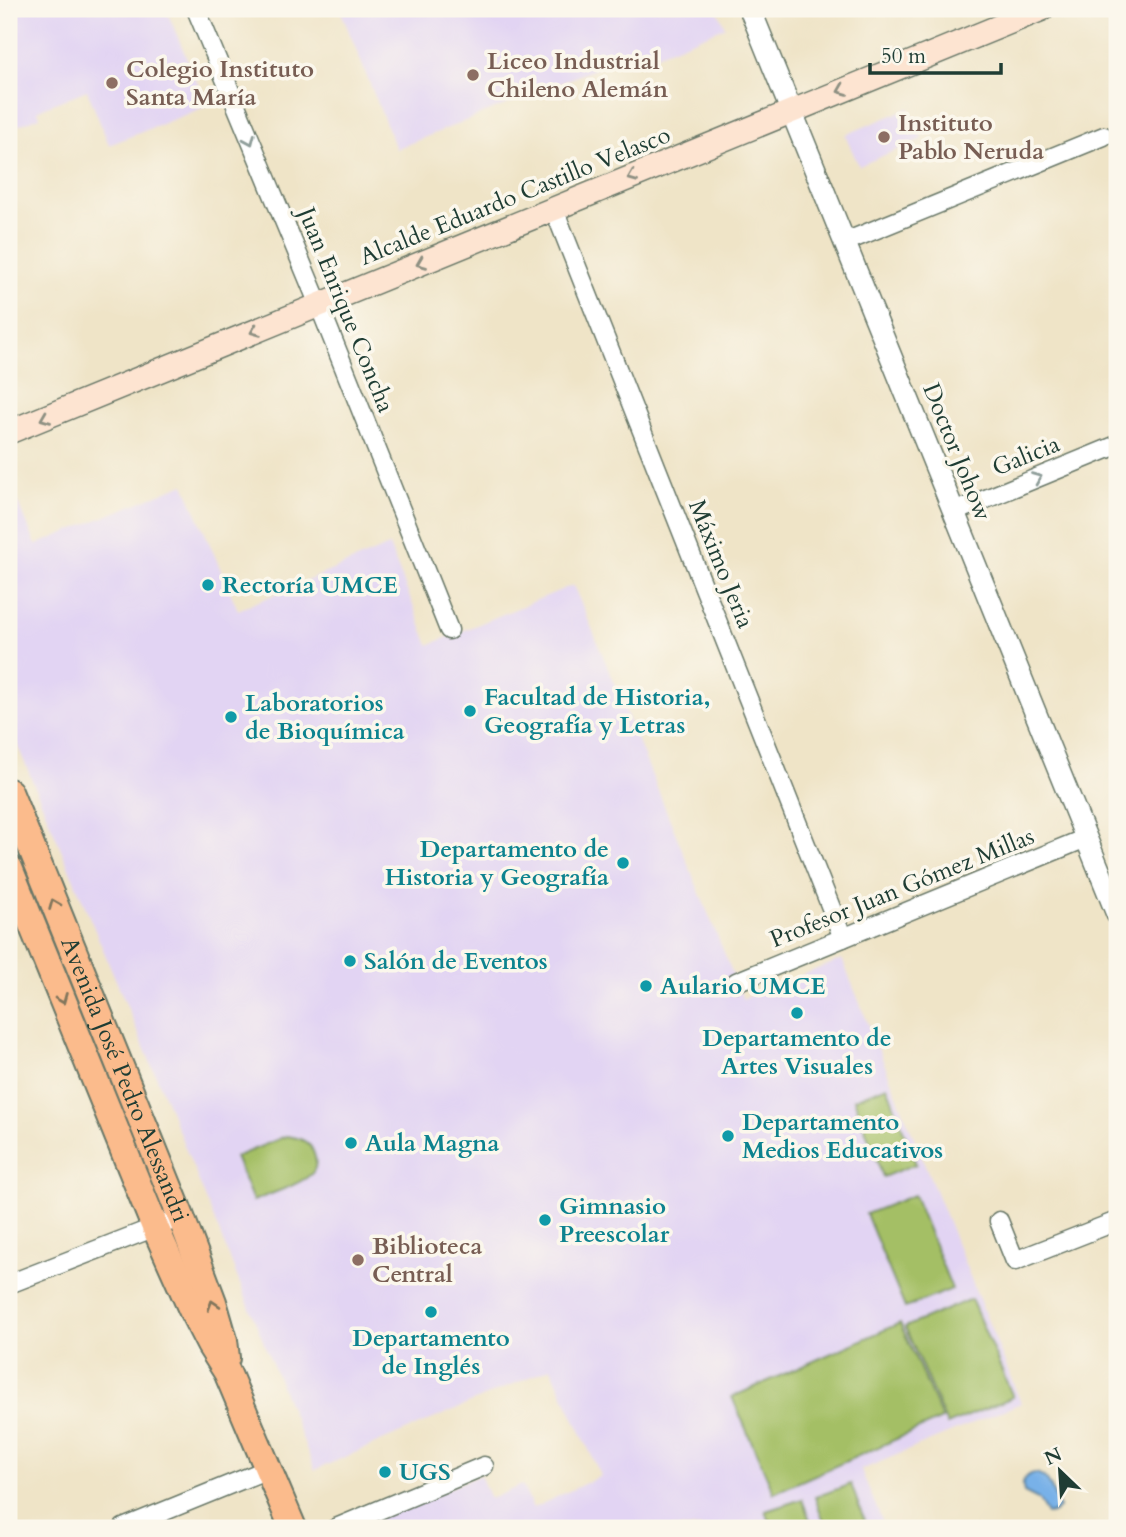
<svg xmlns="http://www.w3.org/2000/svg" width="1126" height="1537" font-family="Cardo,serif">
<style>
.built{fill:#e2d4f3}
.green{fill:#a4bf65;stroke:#627e4c;stroke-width:2}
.water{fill:#78b1e8;stroke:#4c778e;stroke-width:2}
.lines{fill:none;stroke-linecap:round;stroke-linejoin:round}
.minor-casing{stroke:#687767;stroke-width:21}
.tertiary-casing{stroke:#687767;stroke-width:24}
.secondary-casing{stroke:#687767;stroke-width:26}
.primary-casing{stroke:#687767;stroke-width:30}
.minor{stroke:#fff;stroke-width:18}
.tertiary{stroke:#fff;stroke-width:21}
.secondary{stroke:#fde4d1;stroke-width:23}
.primary{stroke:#fbbb8c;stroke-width:26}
.oneway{stroke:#8e9082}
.oneway2{stroke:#8f9e9a}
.oneway3{stroke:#82765c}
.education-dot{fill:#8d6e63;stroke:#fbf7ec;stroke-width:2.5}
.culture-dot{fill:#0f9aa8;stroke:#fbf7ec;stroke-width:2.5}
.labels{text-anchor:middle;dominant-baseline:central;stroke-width:7;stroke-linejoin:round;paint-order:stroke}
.education-label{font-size:24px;font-weight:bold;fill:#785e54;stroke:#fbf7ec;text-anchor:start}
.street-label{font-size:24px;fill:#1f3d34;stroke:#fbf7ec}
.culture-label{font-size:24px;font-weight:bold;fill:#0d838f;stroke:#fbf7ec;text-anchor:start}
</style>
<rect width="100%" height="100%" fill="#fbf7ec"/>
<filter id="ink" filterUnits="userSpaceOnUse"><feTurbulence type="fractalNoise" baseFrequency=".0143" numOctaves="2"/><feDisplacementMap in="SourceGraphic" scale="14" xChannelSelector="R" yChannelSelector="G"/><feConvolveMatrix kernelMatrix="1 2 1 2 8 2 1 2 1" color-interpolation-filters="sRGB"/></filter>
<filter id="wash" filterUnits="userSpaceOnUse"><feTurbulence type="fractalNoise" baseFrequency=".00686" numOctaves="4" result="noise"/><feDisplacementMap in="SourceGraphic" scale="28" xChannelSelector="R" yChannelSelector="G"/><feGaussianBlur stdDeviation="1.57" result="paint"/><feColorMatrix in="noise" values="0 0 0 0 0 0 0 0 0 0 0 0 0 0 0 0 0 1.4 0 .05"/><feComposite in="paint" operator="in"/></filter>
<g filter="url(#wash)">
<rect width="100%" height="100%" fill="#efe4c7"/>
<g class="built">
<path d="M 9,9 L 166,9 L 207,106 L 109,145 L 87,90 L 38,110 L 40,117 L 9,129 Z"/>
<path d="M 340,9 L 717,9 L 725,27 L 634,64 L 629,55 L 396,149 Z"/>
<path d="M 909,108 L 922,139 L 859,166 L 845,135 Z"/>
<path d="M 9,480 L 36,545 L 184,484 L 238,610 L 389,546 L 429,645 L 573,585 L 590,624 L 743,999 L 842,959 L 1021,1403 L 861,1470 L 885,1528 L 356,1528 L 480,1475 L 490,1499 L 522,1485 L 533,1508 L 601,1476 L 551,1368 L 315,1470 L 162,1090 L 9,725 Z"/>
</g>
<g class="green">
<path d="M 887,1086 L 916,1164 L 883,1177 L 854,1099 Z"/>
<path d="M 286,1136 C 296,1137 309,1140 313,1151 C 316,1158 317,1166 313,1172 C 305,1183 267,1195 253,1201 L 235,1157 Z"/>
<path d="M 914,1195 L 952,1289 L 905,1308 L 866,1214 Z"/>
<path d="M 971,1299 L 1013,1397 L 947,1425 L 905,1327 Z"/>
<path d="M 900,1323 L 942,1419 L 774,1493 L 732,1397 Z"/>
<path d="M 851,1484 L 867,1528 L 826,1528 L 815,1497 Z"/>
<path d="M 802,1499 L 813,1528 L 772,1528 L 766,1511 Z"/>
</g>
<path class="water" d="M 1035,1473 C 1049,1475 1052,1491 1058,1504 L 1059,1508 L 1054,1513 L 1047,1514 L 1038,1499 L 1024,1492 C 1021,1482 1024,1475 1035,1473 Z"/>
</g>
<g filter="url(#ink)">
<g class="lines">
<defs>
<g id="minor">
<path d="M 196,9 L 319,305 L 449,630"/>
<path d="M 554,209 L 843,938"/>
<path d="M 845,242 L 1104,136"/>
<path d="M 954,512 L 1117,445"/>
<path d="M 736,982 L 1086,838"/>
<path d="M 999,1221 L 1015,1261 L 1117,1221"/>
<path d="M 9,1284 L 181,1217"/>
<path d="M 123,1528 L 268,1469"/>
<path d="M 336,1528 L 484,1466"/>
</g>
<path id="tertiary" d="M 750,9 L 1117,914"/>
<path id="secondary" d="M 9,432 L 1042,9"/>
<g id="primary">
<path id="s1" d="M 9,792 L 181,1217 L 213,1302 L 224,1340 L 226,1358"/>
<path d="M 9,868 L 155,1227 L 192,1310 L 210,1345 L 227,1372 L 293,1528"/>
</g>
</defs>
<use href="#minor" class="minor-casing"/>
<use href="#tertiary" class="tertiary-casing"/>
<use href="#secondary" class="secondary-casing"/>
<use href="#primary" class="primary-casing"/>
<use href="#minor" class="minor"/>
<use href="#tertiary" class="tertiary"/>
<use href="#secondary" class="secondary"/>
<use href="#primary" class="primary"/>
</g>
<defs><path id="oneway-chevron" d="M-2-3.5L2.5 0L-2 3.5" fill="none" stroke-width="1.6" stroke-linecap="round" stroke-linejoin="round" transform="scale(1.75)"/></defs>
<g class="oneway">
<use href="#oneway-chevron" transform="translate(842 90) rotate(158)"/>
<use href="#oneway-chevron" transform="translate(632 177) rotate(158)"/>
<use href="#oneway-chevron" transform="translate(421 263) rotate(158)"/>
<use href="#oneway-chevron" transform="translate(255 331) rotate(158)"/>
<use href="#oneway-chevron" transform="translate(45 418) rotate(158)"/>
</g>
<g class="oneway2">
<use href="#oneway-chevron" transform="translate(250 140) rotate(67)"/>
<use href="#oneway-chevron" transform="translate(1037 478) rotate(-22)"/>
</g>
<g class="oneway3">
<use href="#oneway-chevron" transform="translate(54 904) rotate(-112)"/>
<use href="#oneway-chevron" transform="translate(62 999) rotate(68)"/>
<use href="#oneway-chevron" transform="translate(213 1305) rotate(-108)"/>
</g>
</g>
<g class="education-dot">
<circle cx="473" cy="75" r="7"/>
<circle cx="112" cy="83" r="7"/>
<circle cx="884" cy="137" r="7"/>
<circle cx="358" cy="1260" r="7"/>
</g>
<g class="culture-dot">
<circle cx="208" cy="585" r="7"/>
<circle cx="470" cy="711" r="7"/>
<circle cx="231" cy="717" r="7"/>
<circle cx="623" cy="863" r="7"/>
<circle cx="350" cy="961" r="7"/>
<circle cx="646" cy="986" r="7"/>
<circle cx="797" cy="1013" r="7"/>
<circle cx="728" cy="1136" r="7"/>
<circle cx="351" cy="1143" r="7"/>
<circle cx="545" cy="1220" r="7"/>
<circle cx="431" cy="1312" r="7"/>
<circle cx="385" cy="1472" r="7"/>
</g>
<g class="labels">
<g class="education-label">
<text x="487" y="61">Liceo Industrial<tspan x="487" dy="28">Chileno Alemán</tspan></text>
<text x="126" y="69">Colegio Instituto<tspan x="126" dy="28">Santa María</tspan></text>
<text x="898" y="123">Instituto<tspan x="898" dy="28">Pablo Neruda</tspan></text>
<text x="372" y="1246">Biblioteca<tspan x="372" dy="28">Central</tspan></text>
</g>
<g class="street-label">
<text transform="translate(515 196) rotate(-22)">Alcalde Eduardo Castillo Velasco</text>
<text transform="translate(346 310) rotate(68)">Juan Enrique Concha</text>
<text transform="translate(957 452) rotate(68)">Doctor Johow</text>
<text transform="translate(1026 456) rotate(-22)">Galicia</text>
<text transform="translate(721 564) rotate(68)">Máximo Jeria</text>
<text transform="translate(902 888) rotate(-22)">Profesor Juan Gómez Millas</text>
<text stroke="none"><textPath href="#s1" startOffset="310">Avenida José Pedro Alessandri</textPath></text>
</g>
<g class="culture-label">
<text x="222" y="585">Rectoría UMCE</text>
<text x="484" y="697">Facultad de Historia,<tspan x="484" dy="28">Geografía y Letras</tspan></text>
<text x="245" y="703">Laboratorios<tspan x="245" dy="28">de Bioquímica</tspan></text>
<text x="609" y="849" text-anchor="end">Departamento de<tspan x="609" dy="28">Historia y Geografía</tspan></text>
<text x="364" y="961">Salón de Eventos</text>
<text x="660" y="986">Aulario UMCE</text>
<text x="797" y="1038" text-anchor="middle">Departamento de<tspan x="797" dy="28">Artes Visuales</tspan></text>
<text x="742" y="1122">Departamento<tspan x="742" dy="28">Medios Educativos</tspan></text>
<text x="365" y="1143">Aula Magna</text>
<text x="559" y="1206">Gimnasio<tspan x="559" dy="28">Preescolar</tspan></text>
<text x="431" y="1338" text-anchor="middle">Departamento<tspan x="431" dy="28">de Inglés</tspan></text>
<text x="399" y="1472">UGS</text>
</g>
</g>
<rect width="1126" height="1537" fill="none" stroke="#fbf7ec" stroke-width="35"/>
<g transform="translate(1060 1471) rotate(335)" stroke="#fbf7ec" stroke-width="5" paint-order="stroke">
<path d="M0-5L12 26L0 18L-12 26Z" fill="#1f3d34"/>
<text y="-10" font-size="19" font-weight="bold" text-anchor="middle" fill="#1f3d34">N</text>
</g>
<path d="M870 63v10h131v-10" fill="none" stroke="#1f3d34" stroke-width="3.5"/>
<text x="881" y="63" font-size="21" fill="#1f3d34" stroke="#fbf7ec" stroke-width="5" paint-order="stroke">50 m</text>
</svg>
